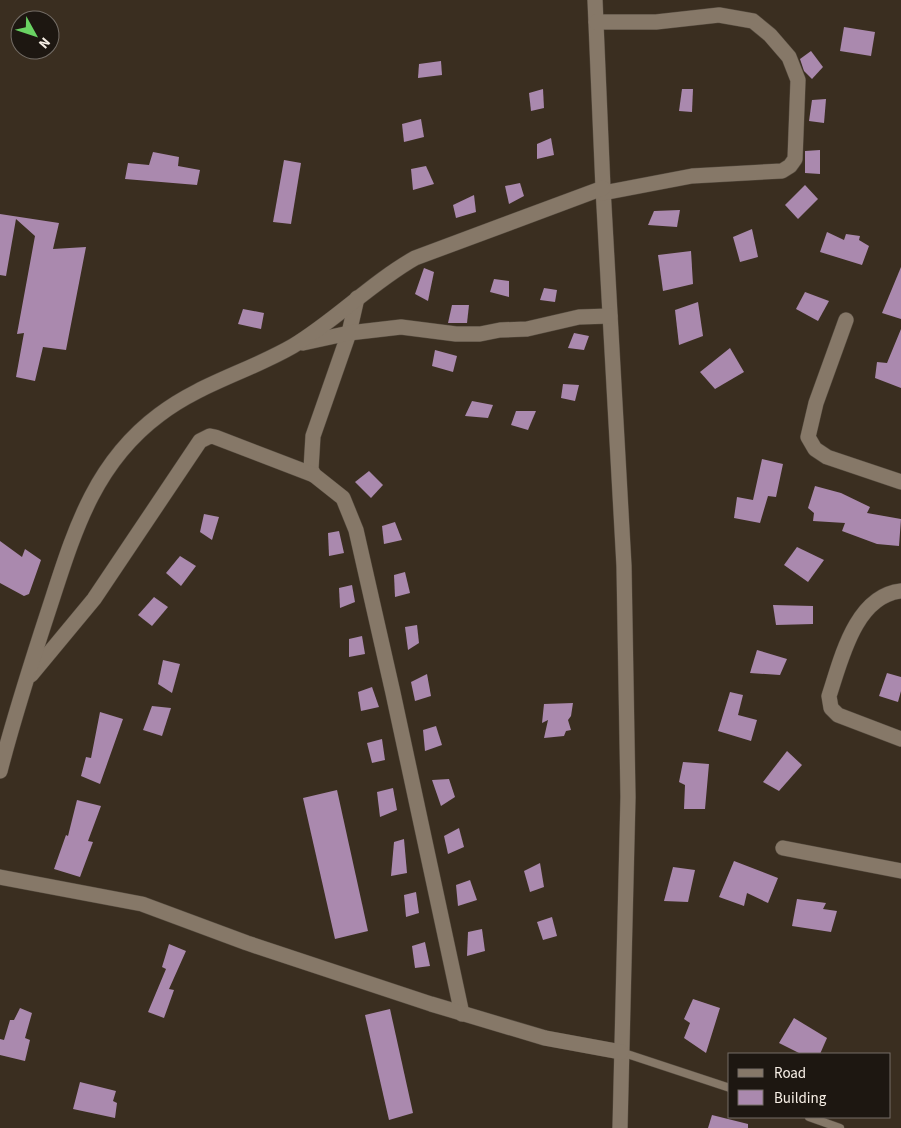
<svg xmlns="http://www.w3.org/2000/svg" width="901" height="1128" font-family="'Source Sans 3',sans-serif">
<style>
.building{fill:#aa89ae}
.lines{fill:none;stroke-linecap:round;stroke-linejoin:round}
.lane-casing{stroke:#544a3e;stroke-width:9}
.street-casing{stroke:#544a3e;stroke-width:16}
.lane{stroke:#867868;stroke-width:8}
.street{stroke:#867868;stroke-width:15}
</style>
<rect width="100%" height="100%" fill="#3a2e20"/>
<g class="building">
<path d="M 844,27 L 875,32 L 871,56 L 840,51 Z"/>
<path d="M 811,51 L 823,67 L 812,79 L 804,71 L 800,59 Z"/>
<path d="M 441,61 L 442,75 L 418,78 L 419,64 Z"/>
<path d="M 543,89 L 544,108 L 531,111 L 529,93 Z"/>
<path d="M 682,89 L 693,89 L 692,112 L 679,111 Z"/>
<path d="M 826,99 L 824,123 L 809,121 L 812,100 Z"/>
<path d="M 421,119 L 424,137 L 404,142 L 402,124 Z"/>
<path d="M 551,138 L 554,155 L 537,159 L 537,144 Z"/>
<path d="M 820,150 L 820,174 L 805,173 L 805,151 Z"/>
<path d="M 153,152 L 179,157 L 178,166 L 200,170 L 197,185 L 125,179 L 128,163 L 149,165 Z"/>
<path d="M 284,160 L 301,163 L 291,224 L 273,222 Z"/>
<path d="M 426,166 L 434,184 L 413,190 L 411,169 Z"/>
<path d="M 520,183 L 524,196 L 509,204 L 505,186 Z"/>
<path d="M 805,185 L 818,199 L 798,219 L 785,205 Z"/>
<path d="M 474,195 L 476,212 L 456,218 L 453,205 Z"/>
<path d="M 680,210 L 677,227 L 648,225 L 654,211 Z"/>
<path d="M 0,214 L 59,223 L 53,249 L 86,247 L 66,350 L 43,347 L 35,381 L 16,377 L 24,333 L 17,334 L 35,236 L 16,219 L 6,276 L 0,275 Z"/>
<path d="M 752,229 L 758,257 L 740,262 L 733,237 Z"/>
<path d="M 827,232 L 844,240 L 846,234 L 860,236 L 859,240 L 869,246 L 862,265 L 820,252 Z"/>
<path d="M 691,251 L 693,284 L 663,291 L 658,255 Z"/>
<path d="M 901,267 L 901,319 L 882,313 Z"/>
<path d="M 424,268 L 434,272 L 428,301 L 415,294 Z"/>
<path d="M 494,279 L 509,281 L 509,297 L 490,292 Z"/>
<path d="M 544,288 L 557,290 L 555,302 L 540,300 Z"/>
<path d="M 805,292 L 829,301 L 818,321 L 796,309 Z"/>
<path d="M 698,302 L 703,336 L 679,345 L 675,310 Z"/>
<path d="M 452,305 L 469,305 L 467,323 L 448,323 Z"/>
<path d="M 243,309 L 264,313 L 261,329 L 238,324 Z"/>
<path d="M 901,329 L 901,388 L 875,378 L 877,362 L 887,363 Z"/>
<path d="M 574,333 L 589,336 L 584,350 L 568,348 Z"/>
<path d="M 730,348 L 744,372 L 715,389 L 700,372 Z"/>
<path d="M 435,350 L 457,356 L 453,372 L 432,366 Z"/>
<path d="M 563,384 L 579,385 L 575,401 L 561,398 Z"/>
<path d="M 472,401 L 493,405 L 488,418 L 465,416 Z"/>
<path d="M 516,411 L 536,411 L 528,430 L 511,425 Z"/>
<path d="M 762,459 L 783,464 L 776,497 L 768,496 L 760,523 L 734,518 L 737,497 L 753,500 Z"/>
<path d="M 369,471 L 383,485 L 371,498 L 355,482 Z"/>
<path d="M 815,486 L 841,493 L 870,507 L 867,513 L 901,519 L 899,546 L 877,544 L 842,531 L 845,523 L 813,521 L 814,513 L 808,508 Z"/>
<path d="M 204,514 L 219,517 L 212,540 L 200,532 Z"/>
<path d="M 395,522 L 402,540 L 384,544 L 382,526 Z"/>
<path d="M 339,531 L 344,553 L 329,556 L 328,533 Z"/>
<path d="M 0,541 L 22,557 L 25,549 L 41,560 L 29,594 L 24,596 L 0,583 Z"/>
<path d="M 797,547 L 824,560 L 808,582 L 784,565 Z"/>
<path d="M 180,556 L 196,566 L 181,586 L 166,573 Z"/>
<path d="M 405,572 L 410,593 L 395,597 L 394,575 Z"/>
<path d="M 352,585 L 355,602 L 340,608 L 339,588 Z"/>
<path d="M 154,597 L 168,607 L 152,626 L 138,615 Z"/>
<path d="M 773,605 L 813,606 L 813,624 L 776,625 Z"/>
<path d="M 417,625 L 419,643 L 408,650 L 405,627 Z"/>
<path d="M 362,636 L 365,654 L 349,657 L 349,639 Z"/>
<path d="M 757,650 L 787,659 L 780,675 L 750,673 Z"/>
<path d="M 163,660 L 180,664 L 172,693 L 158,684 Z"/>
<path d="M 887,673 L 901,677 L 901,691 L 898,702 L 879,696 Z"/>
<path d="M 427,674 L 431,696 L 415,701 L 411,682 Z"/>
<path d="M 372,687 L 379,707 L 361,711 L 358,692 Z"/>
<path d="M 730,692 L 743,695 L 738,715 L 757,720 L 751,741 L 718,731 Z"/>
<path d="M 573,703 L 571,716 L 568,720 L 571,730 L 566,731 L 564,736 L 544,738 L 548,720 L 542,723 L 544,704 Z"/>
<path d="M 152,706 L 171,708 L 162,736 L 143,730 Z"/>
<path d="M 100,712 L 123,719 L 100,784 L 81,776 L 86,757 L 91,758 Z"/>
<path d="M 436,726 L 442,745 L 425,751 L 423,730 Z"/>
<path d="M 382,739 L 385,760 L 372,763 L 367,743 Z"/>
<path d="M 787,751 L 802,765 L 779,791 L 763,782 Z"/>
<path d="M 683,762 L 709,764 L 705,809 L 684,809 L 685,785 L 679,782 Z"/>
<path d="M 449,779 L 455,797 L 441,806 L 432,780 Z"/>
<path d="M 393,788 L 397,810 L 380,817 L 377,792 Z"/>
<path d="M 337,790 L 368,931 L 335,939 L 303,798 Z"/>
<path d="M 77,800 L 101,806 L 88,841 L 93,842 L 80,877 L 54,869 L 66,835 L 68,836 Z"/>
<path d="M 459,828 L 464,847 L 448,854 L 444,836 Z"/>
<path d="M 404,839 L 407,873 L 391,876 L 394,842 Z"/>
<path d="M 734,861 L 778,878 L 768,903 L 747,893 L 744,906 L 719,897 Z"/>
<path d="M 540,863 L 544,887 L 530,892 L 524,871 Z"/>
<path d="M 673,867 L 695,870 L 688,902 L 664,901 Z"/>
<path d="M 470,880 L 477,900 L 458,906 L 456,885 Z"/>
<path d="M 416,892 L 419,913 L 406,917 L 404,895 Z"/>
<path d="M 797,899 L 826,903 L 823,909 L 837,911 L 831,932 L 792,926 Z"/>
<path d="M 552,917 L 557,936 L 543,940 L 537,922 Z"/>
<path d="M 482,929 L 485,951 L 467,956 L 468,932 Z"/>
<path d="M 425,942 L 430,966 L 415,968 L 412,946 Z"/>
<path d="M 169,944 L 186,951 L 169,989 L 174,990 L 164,1018 L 148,1012 L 166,969 L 162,967 Z"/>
<path d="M 693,999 L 720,1008 L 706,1053 L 684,1038 L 690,1023 L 684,1019 Z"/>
<path d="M 20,1008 L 32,1013 L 25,1038 L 30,1040 L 25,1061 L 0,1055 L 0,1039 L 4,1040 L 10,1020 L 14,1020 Z"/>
<path d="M 390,1009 L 413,1113 L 389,1120 L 365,1015 Z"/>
<path d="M 794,1018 L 827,1038 L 820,1054 L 801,1054 L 779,1043 Z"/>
<path d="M 80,1082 L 116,1091 L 113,1101 L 117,1103 L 115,1118 L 73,1109 Z"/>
<path d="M 712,1115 L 748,1124 L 748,1128 L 708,1128 Z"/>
</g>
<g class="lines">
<defs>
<g id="lane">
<path d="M 621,1052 L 730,1088"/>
<path d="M 809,1117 L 840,1128"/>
</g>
<g id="street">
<path d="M 595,0 L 603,188 L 624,566 L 628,797 L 620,1128"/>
<path d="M 596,22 L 656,22 L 719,15 L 753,21 L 770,35 L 789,57 L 798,80 L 795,159 L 790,166 L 782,171 L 692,176 L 603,193"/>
<path d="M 357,298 L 349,333 L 313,436 L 311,469 L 314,475 L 343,498 L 356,530 L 393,693 L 462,1014"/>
<path d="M 846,320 L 816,403 L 808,437 L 815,449 L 827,457 L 901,482"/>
<path d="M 303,343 L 349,333 L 401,327 L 456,334 L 480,334 L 500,330 L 527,329 L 579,317 L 610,316"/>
<path d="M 901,591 C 855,596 841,660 829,696 L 831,708 L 838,715 L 901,739"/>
<path d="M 31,675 L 94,599 L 200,441 L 210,436 L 215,437 L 314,475"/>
<path d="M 0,771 C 14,717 31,664 48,612 C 73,536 92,465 159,415 C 199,384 250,371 293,346 C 336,320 371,283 415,258 L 603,188"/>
<path d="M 783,848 L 901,871"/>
<path d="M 0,877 L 142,904 L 247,943 L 431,1004 L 545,1038 L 621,1052"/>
</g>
</defs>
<use href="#lane" class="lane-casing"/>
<use href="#street" class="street-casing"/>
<use href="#lane" class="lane"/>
<use href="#street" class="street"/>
</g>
<rect x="728" y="1053" width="162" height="65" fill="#1d1711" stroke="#746d66"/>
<rect x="738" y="1069" width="25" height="8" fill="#867868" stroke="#746d66"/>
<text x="774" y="1078" font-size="15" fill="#f7efe6">Road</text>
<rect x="738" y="1090" width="25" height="15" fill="#aa89ae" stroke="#746d66"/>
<text x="774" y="1103" font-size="15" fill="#f7efe6">Building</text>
<g transform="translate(35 35) rotate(130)"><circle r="24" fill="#1d1711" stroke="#746d66"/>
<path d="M0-4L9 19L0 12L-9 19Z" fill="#6ad363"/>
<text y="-8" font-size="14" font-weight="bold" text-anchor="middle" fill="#f7efe6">N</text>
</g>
</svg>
